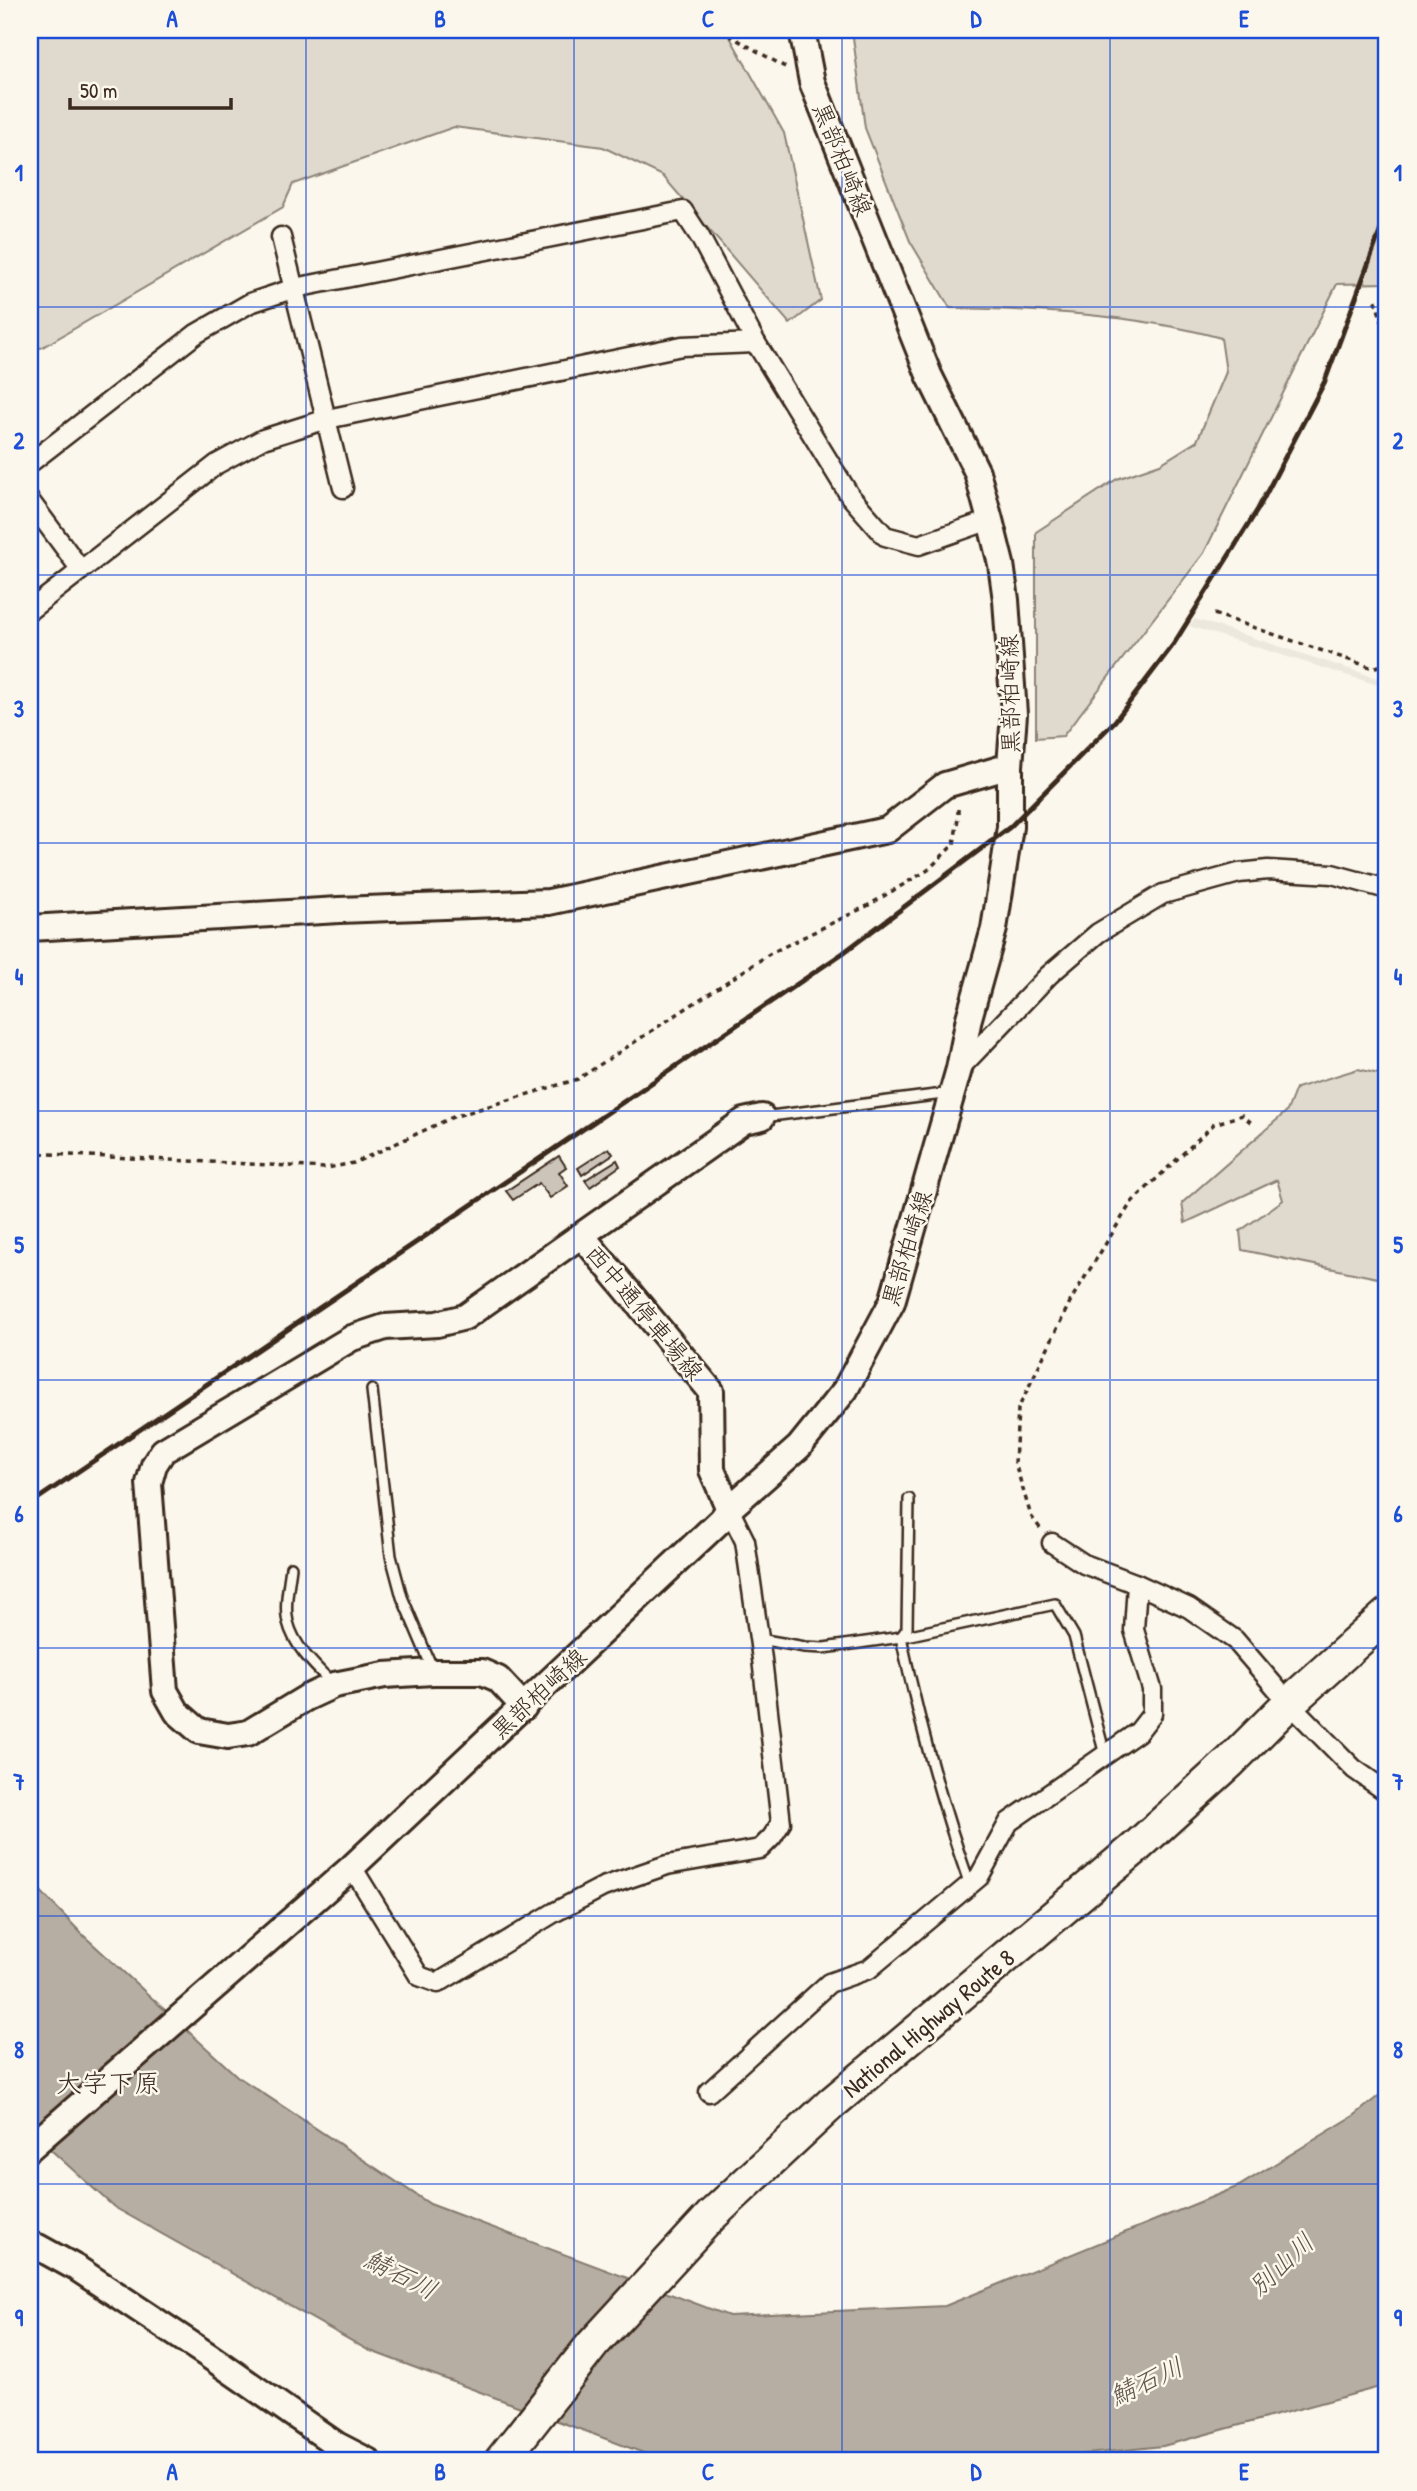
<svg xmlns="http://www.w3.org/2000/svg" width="1417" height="2491" font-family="'Patrick Hand','Klee One',sans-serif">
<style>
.built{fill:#ede8dd}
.green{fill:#dfd9ce;stroke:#8d8276;stroke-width:2}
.water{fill:#b6aea2;stroke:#85796d;stroke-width:2}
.building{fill:#ccc4b9;stroke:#3b2a1e;stroke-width:2}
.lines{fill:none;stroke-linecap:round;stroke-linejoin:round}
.lane-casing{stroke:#3b2a1e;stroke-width:14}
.street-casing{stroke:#3b2a1e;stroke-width:23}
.secondary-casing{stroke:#3b2a1e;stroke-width:30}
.highway-casing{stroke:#3b2a1e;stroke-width:37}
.path{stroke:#3b2a1e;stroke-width:3.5;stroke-dasharray:5 5;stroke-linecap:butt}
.lane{stroke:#fbf7ec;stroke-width:9}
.street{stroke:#fbf7ec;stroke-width:18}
.secondary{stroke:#fbf7ec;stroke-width:24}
.highway{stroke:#fbf7ec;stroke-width:32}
.rail{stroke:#3b2a1e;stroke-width:5}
.grid{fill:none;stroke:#1d4ed8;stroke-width:2;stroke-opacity:0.55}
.labels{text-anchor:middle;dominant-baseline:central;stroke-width:5;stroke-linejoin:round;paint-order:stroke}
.street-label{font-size:24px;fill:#3b2a1e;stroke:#fbf7ec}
.neighbourhood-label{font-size:26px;fill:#3b2a1e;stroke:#fbf7ec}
.water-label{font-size:26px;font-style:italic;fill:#605246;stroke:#fbf7ec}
.neatline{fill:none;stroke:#1d4ed8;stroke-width:2.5}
.grid-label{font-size:23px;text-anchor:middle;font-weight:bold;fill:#1d4ed8}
</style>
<rect width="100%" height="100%" fill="#fbf7ec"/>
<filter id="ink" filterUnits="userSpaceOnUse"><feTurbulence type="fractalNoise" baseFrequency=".0143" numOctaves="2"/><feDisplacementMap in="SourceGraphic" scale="14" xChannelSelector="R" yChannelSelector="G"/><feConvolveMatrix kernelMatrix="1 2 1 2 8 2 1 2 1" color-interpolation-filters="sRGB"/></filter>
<g filter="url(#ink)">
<path class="built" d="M 1195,619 L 1377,678 L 1387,674 L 1387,688 L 1189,626 Z"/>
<g class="green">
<path d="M 30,30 L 726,30 L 784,133 L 821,300 L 790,324 L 663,176 L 603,147 L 454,127 L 293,184 L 283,207 L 41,348 L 30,345 Z"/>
<path d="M 852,30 L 1387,30 L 1387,283 L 1337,284 L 1204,553 L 1063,736 L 1036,738 L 1036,532 L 1117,479 L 1160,464 L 1197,441 L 1226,372 L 1221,338 C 1134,314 1040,310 950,308 L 910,241 L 865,128 Z"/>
<path d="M 1358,1069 L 1387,1076 L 1387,1280 L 1242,1250 L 1240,1231 L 1283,1200 L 1277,1180 L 1185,1223 L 1182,1203 L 1287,1111 L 1296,1088 Z"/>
</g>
<path class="water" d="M 30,1880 L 83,1935 L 237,2076 L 430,2204 L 729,2316 L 945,2306 L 1239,2186 L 1355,2115 L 1387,2089 L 1387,2385 L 1163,2446 L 1020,2461 L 665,2461 L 368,2350 L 114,2207 L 30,2131 Z"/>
<g class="building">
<path d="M 609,1148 L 613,1154 L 582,1175 L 578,1168 Z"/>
<path d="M 559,1156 L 566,1167 L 559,1172 L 568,1186 L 550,1198 L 539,1183 L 513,1200 L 506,1191 Z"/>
<path d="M 617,1160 L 620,1166 L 590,1187 L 585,1180 Z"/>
</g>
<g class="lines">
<defs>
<g id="lane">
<path d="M 763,1117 L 951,1093"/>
<path d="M 372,1390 L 391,1556 L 402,1597 L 433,1670"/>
<path d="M 909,1499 L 907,1629 L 901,1637 C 919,1722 941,1803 970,1885"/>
<path d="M 291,1567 C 289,1585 284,1605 288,1622 C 294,1647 316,1667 333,1684"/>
<path d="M 759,1639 L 805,1647 L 824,1648 L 901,1637 L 1055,1604 L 1074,1636 L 1105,1755"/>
</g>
<g id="street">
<path d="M 281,237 L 343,488"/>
<path d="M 30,463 L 196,334 L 250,303 L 295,288 L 683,211 L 700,237 L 756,343 L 850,496 L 885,536 L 919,545 L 990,520"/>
<path d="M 30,501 L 81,570"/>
<path d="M 30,610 L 217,464 L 263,439 L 327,419 L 682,346 L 756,343"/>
<path d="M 959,1069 L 1049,975 L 1098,933 L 1163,894 L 1239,873 L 1268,870 L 1332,874 L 1387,889"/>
<path d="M 1052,1543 L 1084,1564 L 1137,1584 L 1189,1608 L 1235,1640 L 1289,1703 L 1354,1769 L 1387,1792"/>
<path d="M 352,1867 L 419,1976 L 438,1983 L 555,1912 L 603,1887 L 667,1865 L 760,1849 L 772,1837 L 781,1823 L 762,1659 L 745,1541 L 729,1509"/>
<path d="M 709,2092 L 829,1983 L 869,1969 L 979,1877 L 1009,1822 L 1138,1732 L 1152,1714 L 1152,1689 L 1134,1630 L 1137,1584"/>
</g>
<g id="secondary">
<path d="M 30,928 L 339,910 L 549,902 L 887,830 L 945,785 L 1010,766"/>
<path d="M 582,1236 L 711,1391 L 712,1470 L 729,1509"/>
<path d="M 524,1707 L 498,1679 L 482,1672 L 433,1672 L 385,1675 L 334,1685 L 306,1698 L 248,1733 L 228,1736 L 199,1731 L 177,1712 L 165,1691 L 149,1483 L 154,1465 L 163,1451 L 352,1338 L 385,1327 L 437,1324 L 465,1317 L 744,1121 L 762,1117"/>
<path d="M 30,2148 L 352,1867 L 722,1519 L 729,1509 L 799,1447 L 845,1390 L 892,1302 L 959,1069 L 969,1018 L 994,929 L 1010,827 L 1010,766 L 1014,714 L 1006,600 L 1001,564 L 990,520 L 977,472 L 929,375 L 812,82 L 802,30"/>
<path d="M 30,2245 L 38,2247 L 78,2269 L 209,2356 L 337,2445 L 368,2461"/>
</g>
<path id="highway" d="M 501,2461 L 593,2344 L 711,2216 L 832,2103 L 1133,1850 L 1230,1762 L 1289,1703 L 1387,1615"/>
</defs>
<use href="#lane" class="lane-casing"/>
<use href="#street" class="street-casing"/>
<use href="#secondary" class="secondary-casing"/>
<use href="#highway" class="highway-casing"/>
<g class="path">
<path d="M 720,30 L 785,67"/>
<path d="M 1387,297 L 1376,302 L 1387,338"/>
<path d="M 1214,614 L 1373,668 L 1387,663"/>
<path d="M 30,1153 L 327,1168 L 354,1163 L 453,1117 L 578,1079 L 771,953 L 867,906 L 928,870 L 954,844 L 958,818 L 958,806"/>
<path d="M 1040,1528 L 1031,1516 L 1015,1463 L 1018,1409 L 1072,1298 L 1131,1203 L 1214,1124 L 1242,1115 L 1253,1124"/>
</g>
<use href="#lane" class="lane"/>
<use href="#street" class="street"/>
<use href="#secondary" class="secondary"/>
<use href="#highway" class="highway"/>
<path class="rail" d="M 30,1504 L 843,953 L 1010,827 L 1115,721 L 1173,645 L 1258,509 L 1325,381 L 1387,213"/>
</g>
</g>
<path class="grid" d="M 306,30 L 306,2461M 574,30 L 574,2461M 842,30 L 842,2461M 1110,30 L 1110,2461M 30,307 L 1387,307M 30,575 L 1387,575M 30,843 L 1387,843M 30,1111 L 1387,1111M 30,1380 L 1387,1380M 30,1648 L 1387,1648M 30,1916 L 1387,1916M 30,2184 L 1387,2184"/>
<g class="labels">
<g class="street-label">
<text transform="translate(843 159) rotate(68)">黒部柏崎線</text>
<text transform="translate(1009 694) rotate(-91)">黒部柏崎線</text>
<text transform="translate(906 1248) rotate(-73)">黒部柏崎線</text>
<text transform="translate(645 1312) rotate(50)">西中通停車場線</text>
<text transform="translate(538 1693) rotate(-43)">黒部柏崎線</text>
<text transform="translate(928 2023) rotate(-40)">National Highway Route 8</text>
</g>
<g class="neighbourhood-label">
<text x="108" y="2082">大字下原</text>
</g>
<g class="water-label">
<text transform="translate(1281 2264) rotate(-43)">別山川</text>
<text transform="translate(401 2274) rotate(27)">鯖石川</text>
<text transform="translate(1146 2381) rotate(-25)">鯖石川</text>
</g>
</g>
<rect width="1417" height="2491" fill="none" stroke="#fbf7ec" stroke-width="77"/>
<path d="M70 98v10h161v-10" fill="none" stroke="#3b2a1e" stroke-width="3.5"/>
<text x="80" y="98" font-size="21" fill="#3b2a1e" stroke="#fbf7ec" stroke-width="5" paint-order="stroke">50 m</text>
<rect x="38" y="38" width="1340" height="2414" class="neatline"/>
<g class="grid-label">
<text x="172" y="27">A</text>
<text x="440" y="27">B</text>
<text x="708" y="27">C</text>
<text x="976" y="27">D</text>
<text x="1244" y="27">E</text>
<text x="19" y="181">1</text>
<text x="1398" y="181">1</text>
<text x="19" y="449">2</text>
<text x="1398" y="449">2</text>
<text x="19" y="717">3</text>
<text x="1398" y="717">3</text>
<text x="19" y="985">4</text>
<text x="1398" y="985">4</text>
<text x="19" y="1253">5</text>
<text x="1398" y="1253">5</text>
<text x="19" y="1522">6</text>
<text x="1398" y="1522">6</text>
<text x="19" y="1790">7</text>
<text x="1398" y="1790">7</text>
<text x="19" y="2058">8</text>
<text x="1398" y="2058">8</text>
<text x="19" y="2326">9</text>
<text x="1398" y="2326">9</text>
<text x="172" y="2480">A</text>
<text x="440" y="2480">B</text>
<text x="708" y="2480">C</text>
<text x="976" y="2480">D</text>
<text x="1244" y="2480">E</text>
</g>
</svg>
